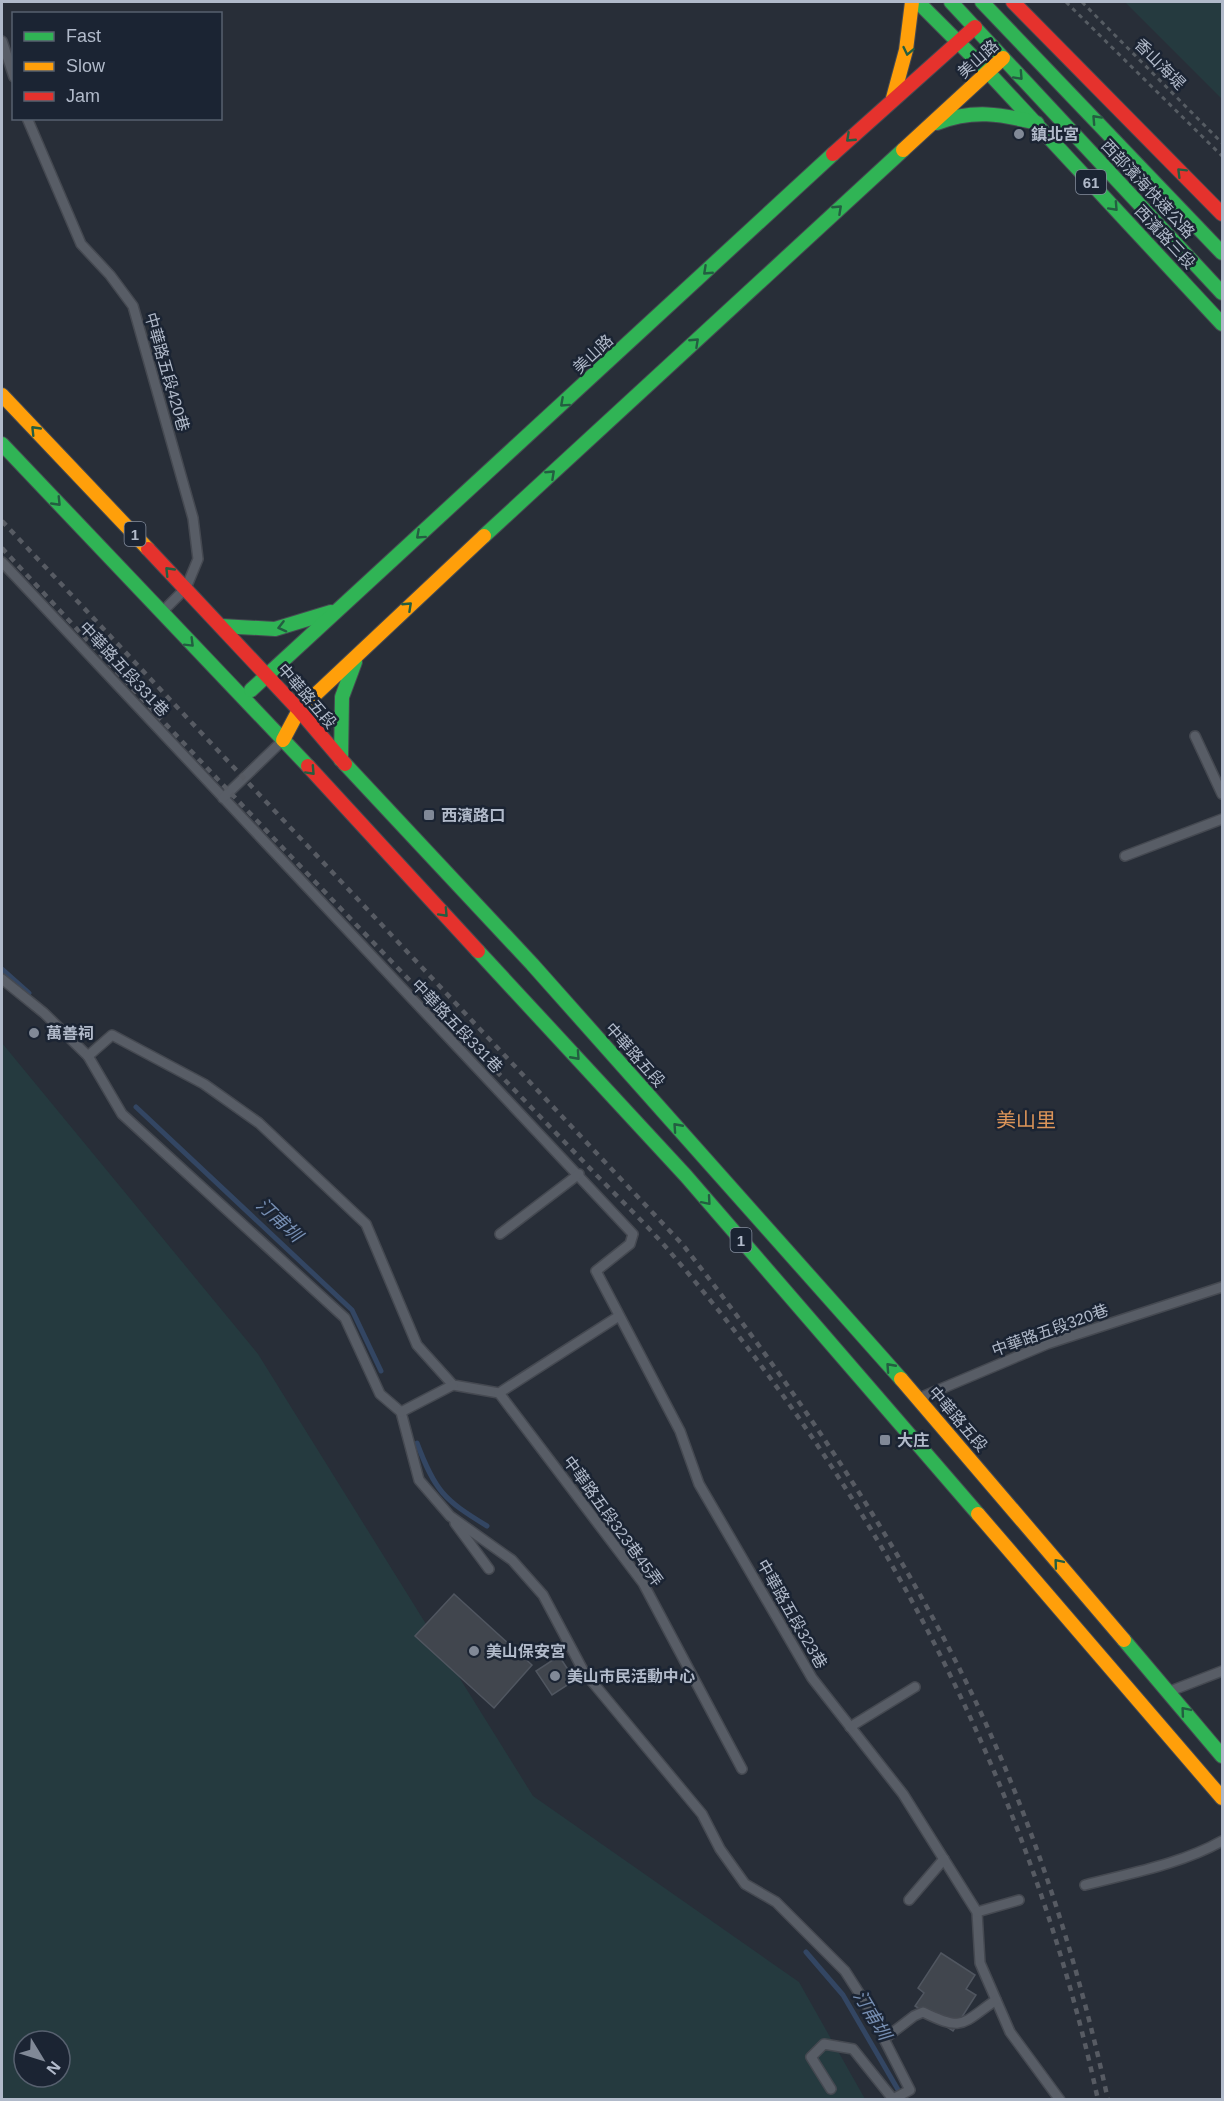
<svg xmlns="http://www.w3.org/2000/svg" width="1224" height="2101" font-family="Helvetica,'Noto Sans TC',sans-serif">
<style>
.green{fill:#253a3f;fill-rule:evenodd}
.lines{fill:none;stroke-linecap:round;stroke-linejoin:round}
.stream{stroke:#334663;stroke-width:5}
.building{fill:#41464e;stroke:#505660;stroke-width:1.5}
.lane-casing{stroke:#454951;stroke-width:12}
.fast-casing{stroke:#454951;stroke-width:16}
.slow-casing{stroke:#454951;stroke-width:16}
.jam-casing{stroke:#454951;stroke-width:16}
.path{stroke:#565c63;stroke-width:3;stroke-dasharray:4.5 4.5;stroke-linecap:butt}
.lane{stroke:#585d66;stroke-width:9}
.fast{stroke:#30b455;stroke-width:14}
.slow{stroke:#ff9f0a;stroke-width:14}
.jam{stroke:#e5322d;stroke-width:14}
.rail{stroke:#575b63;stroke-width:4.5;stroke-dasharray:6 6;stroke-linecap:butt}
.oneway{stroke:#235e41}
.poi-dot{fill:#818997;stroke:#1b2433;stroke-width:2}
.labels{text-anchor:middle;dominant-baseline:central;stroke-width:5;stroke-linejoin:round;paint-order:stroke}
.shield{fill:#1b2433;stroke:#848d9d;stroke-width:1.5}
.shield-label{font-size:15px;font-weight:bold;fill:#b1baca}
.street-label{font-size:16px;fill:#b1baca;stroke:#1b2433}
.poi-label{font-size:16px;font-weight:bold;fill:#b1baca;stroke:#1b2433;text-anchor:start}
.water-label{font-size:18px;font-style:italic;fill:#778fb3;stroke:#1b2433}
.quarter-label{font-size:20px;fill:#dd9559;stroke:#1b2433}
</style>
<rect width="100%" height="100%" fill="#282e38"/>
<g class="green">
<path d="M 1125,2 L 1222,2 L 1222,99 Z"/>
<path d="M 2,1043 L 258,1354 L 533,1796 L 799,1982 L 865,2099 L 2,2099 ZM 24,2041 L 60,2041 L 60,2077 L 24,2077 Z"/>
</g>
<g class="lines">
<g class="stream">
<path d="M 2,969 L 29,993"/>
<path d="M 136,1107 L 352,1310 L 381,1371"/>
<path d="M 417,1443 C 435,1491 444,1500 487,1526"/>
<path d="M 806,1952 L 843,1995 L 904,2100"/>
</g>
</g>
<g class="building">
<path d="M 454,1594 L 532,1665 L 494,1708 L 415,1636 Z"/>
<path d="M 559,1656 L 575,1680 L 552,1695 L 536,1671 Z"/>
<path d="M 941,1953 L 975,1975 L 966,1989 L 976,1995 L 953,2031 L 915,2006 L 924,1993 L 918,1988 Z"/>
</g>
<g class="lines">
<defs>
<g id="lane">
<path d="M 2,41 L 14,77"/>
<path d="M 27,118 L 81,244 L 110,275 L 133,306 L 193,518 L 198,559 L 186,588 L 165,609"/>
<path d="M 2,562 L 633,1234 L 630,1244 L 596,1271 L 680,1431 L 699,1484 L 812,1678 L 903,1794 L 977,1912 L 980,1963 L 1010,2032 L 1060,2100"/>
<path d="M 1195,736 L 1222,794"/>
<path d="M 223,798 L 281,742"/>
<path d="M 1125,856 L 1222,819"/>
<path d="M 2,979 L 44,1013 L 88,1056 L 122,1114 L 345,1318 L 380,1394 L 401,1412 L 419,1480 L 450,1516 L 512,1560 L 543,1595 L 584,1672 L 702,1814 L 720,1849 L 745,1884 L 776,1902 L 845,1971 L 877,2021 L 884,2039"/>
<path d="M 88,1056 L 112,1035 L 204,1084 L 259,1123 L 366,1224 L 417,1345 L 453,1385 L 499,1393 L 619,1316"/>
<path d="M 500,1234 L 579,1174"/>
<path d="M 499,1393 L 643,1583 L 742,1769"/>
<path d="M 924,1396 L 1047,1344 L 1222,1287"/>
<path d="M 401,1412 L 453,1385"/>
<path d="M 455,1523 L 489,1569"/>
<path d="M 1173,1690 L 1222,1671"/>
<path d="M 850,1727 L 915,1687"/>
<path d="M 1085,1885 C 1131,1873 1181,1864 1222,1841"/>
<path d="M 909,1900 L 944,1859"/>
<path d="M 977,1912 L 1019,1900"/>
<path d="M 831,2089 L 811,2057 L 824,2044 L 853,2049 L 893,2099 L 910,2090 L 884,2039 L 914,2016 L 923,2012 C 964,2032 961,2024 996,2000"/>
</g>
<g id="fast">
<path d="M 918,2 L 988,72 L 1222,324"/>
<path d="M 951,2 L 1222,293"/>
<path d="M 982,2 L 1222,253"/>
<path d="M 937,123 C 973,109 1001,114 1037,123"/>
<path d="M 2,444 L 308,766"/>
<path d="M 484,536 L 903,150"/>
<path d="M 221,626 L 275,629 L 331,612"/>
<path d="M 251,690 L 833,154"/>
<path d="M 341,760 L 342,697 L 355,662"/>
<path d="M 345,764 L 532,964 L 901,1379"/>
<path d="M 478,951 L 686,1176 L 978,1514"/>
<path d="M 1124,1640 L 1222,1756"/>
</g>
<g id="slow">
<path d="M 893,98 L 906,50 L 912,2"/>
<path d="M 903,150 L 1003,58"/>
<path d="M 2,395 L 148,549"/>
<path d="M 283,740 L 299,710 L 484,536"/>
<path d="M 901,1379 L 1124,1640"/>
<path d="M 978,1514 L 1222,1798"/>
</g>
<g id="jam">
<path d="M 1013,2 L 1222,214"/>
<path d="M 833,154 L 975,27"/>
<path d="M 148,549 L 299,710 L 345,764"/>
<path d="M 308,766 L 478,951"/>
</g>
</defs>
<use href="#lane" class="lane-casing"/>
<use href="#fast" class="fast-casing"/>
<use href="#slow" class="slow-casing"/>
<use href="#jam" class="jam-casing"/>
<g class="path">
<path d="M 1066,2 L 1222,156"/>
<path d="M 1082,2 L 1222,143"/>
</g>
<use href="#lane" class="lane"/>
<use href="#fast" class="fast"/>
<use href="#slow" class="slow"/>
<use href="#jam" class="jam"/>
<g class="rail">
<path d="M 2,521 L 683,1245 C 793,1386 895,1535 973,1696 C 1034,1824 1078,1961 1108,2100"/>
<path d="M 2,548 C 131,688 262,827 394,964 C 457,1030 519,1095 582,1160 C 613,1193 647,1224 676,1259 C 882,1500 1031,1788 1098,2100"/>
</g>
</g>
<defs><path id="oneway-chevron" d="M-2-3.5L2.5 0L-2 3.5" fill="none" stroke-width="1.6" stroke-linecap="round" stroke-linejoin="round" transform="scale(1.5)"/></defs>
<g class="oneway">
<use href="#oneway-chevron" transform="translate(908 51) rotate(102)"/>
<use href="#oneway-chevron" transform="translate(1019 76) rotate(47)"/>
<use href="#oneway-chevron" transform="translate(1096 119) rotate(-133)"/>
<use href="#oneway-chevron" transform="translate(850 138) rotate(137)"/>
<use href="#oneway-chevron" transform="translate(1181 172) rotate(-135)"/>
<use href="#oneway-chevron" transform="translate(1114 207) rotate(47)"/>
<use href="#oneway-chevron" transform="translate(838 209) rotate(-43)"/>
<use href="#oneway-chevron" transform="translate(707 271) rotate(137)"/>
<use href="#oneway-chevron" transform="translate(695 342) rotate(-43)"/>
<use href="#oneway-chevron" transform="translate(564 403) rotate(138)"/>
<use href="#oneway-chevron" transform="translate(35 430) rotate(-134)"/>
<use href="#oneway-chevron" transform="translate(551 474) rotate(-43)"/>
<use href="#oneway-chevron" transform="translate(57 502) rotate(46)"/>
<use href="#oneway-chevron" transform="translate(420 535) rotate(138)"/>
<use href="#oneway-chevron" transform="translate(169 571) rotate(-134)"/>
<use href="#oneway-chevron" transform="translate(408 606) rotate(-43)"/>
<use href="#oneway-chevron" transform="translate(282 627) rotate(166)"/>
<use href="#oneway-chevron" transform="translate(190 643) rotate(45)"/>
<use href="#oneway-chevron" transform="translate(311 771) rotate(47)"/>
<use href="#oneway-chevron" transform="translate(444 913) rotate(47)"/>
<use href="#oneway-chevron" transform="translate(576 1056) rotate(48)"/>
<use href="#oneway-chevron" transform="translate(677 1127) rotate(-132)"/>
<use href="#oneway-chevron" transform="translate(707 1201) rotate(49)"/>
<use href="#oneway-chevron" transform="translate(890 1367) rotate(-132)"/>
<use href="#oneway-chevron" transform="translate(1058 1563) rotate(-130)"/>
<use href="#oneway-chevron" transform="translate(1185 1711) rotate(-130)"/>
</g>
<g class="poi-dot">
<circle cx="1019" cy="134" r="6"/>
<rect x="423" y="809" width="12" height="12" rx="3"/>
<circle cx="34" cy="1033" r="6"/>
<rect x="879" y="1434" width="12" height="12" rx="3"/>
<circle cx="474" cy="1651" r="6"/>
<circle cx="555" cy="1676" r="6"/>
</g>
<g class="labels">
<g class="shield">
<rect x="1076" y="170" width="30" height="24" rx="4.5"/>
<rect x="124.5" y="522" width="21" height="24" rx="4.5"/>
<rect x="730.5" y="1228" width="21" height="24" rx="4.5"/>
</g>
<g class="shield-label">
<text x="1091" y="182">61</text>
<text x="135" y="534">1</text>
<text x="741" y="1240">1</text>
</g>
<g class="street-label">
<text transform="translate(978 59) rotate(-42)">美山路</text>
<text transform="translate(1160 64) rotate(45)">香山海堤</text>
<text transform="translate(1148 189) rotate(47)">西部濱海快速公路</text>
<text transform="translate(1165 237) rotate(47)">西濱路三段</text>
<text transform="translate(593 354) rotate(-43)">美山路</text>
<text transform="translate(167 372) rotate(74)">中華路五段420巷</text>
<text transform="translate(124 669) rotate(47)">中華路五段331巷</text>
<text transform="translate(307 696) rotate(49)">中華路五段</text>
<text transform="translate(457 1026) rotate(46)">中華路五段331巷</text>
<text transform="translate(635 1055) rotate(48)">中華路五段</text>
<text transform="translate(1050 1330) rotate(-20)">中華路五段320巷</text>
<text transform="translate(958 1419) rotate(49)">中華路五段</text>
<text transform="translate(613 1521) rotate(54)">中華路五段323巷45弄</text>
<text transform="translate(792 1614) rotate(60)">中華路五段323巷</text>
</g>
<g class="poi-label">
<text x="1031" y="134">鎮北宮</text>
<text x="441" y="815">西濱路口</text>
<text x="46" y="1033">萬善祠</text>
<text x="897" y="1440">大庄</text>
<text x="486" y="1651">美山保安宮</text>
<text x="567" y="1676">美山市民活動中心</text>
</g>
<g class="water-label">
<text transform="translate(279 1220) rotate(43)">汀甫圳</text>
<text transform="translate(872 2015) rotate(59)">汀甫圳</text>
</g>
<g class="quarter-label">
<text x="1026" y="1120">美山里</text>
</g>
</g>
<rect width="1224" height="2101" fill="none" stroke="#b1baca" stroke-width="6"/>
<rect x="12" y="12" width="210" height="108" fill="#1b2433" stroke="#57606f" stroke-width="1.5"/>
<rect x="24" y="32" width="30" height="9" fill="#30b455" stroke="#57606f" stroke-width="1.5"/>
<text x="66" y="42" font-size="18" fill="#b1baca">Fast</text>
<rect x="24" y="62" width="30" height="9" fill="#ff9f0a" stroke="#57606f" stroke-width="1.5"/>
<text x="66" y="72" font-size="18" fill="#b1baca">Slow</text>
<rect x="24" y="92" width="30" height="9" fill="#e5322d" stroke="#57606f" stroke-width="1.5"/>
<text x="66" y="102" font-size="18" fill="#b1baca">Jam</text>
<g transform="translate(42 2059) rotate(128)"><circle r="28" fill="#1b2433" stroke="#57606f" stroke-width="1.5"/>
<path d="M0-4.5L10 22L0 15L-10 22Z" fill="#818997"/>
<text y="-9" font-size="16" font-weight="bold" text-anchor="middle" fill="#b1baca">N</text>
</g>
</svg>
